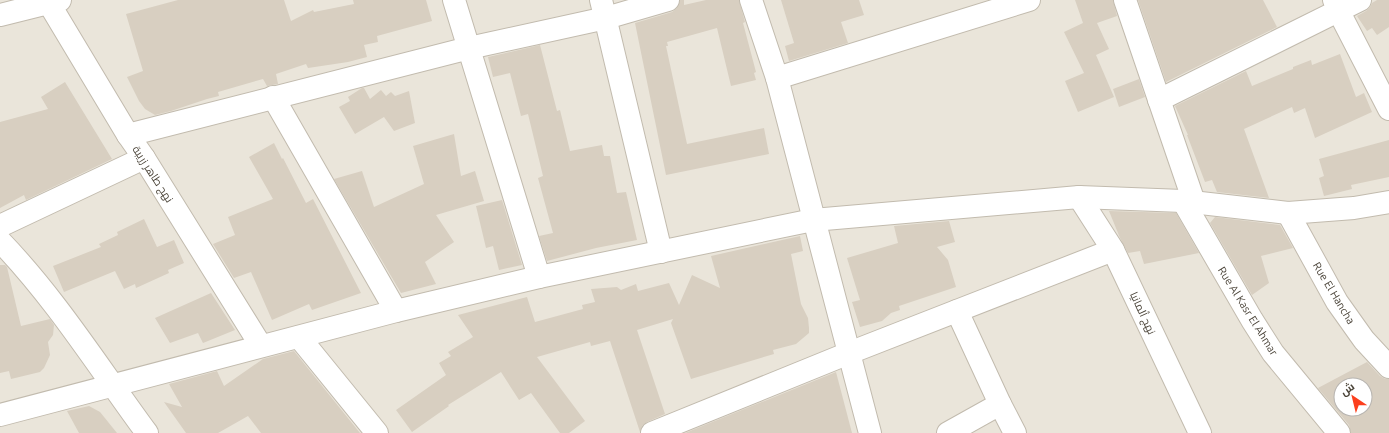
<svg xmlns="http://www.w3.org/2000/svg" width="1389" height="433" font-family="Ubuntu,Cairo,sans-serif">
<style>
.residential{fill:#eae5da;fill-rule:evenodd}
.building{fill:#d8cfc1;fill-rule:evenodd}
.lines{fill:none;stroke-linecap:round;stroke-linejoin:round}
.minor-casing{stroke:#c2bbae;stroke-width:24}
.minor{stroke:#fff;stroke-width:22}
.labels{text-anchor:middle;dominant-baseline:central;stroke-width:3;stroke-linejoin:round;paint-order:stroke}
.street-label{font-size:11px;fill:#4b4439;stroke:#fff}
</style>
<rect width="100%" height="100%" fill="#f6f3ec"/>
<path class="residential" d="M 0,0 L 1389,0 L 1389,433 L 0,433 ZM 1341,385 L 1365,385 L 1365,409 L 1341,409 Z"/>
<g class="building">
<path d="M 178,0 L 284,0 L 291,21 L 313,10 L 314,12 L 354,4 L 353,0 L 426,0 L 432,21 L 377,36 L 378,42 L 364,45 L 367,57 L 348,62 L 308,68 L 306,64 L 276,74 L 278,84 L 267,86 L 263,79 L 218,92 L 219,96 L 207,99 L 171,111 L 155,115 L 145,109 L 139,101 L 127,77 L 143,71 L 126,14 Z"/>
<path d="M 680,0 L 684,0 L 684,5 L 706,0 L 739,0 L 745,22 L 743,23 L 756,72 L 754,73 L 756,80 L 731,86 L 717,28 L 667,42 L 668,46 L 666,46 L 687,144 L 764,128 L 769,154 L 666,175 L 635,23 L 672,12 L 677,8 Z"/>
<path d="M 781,0 L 859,0 L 864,15 L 841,22 L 848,43 L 789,61 L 785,46 L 794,43 Z"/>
<path d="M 1075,0 L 1113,0 L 1117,16 L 1097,23 L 1109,49 L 1096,55 L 1114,97 L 1078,112 L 1065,81 L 1084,73 L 1064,32 L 1083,23 Z"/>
<path d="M 1138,0 L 1263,0 L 1277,27 L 1166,82 Z"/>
<path d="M 1377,0 L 1389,0 L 1389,27 L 1377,35 L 1372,28 L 1367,31 L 1357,16 L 1366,11 L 1370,7 L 1372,3 Z"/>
<path d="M 540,45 L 557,111 L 560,110 L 570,151 L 602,145 L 604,156 L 610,156 L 617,193 L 626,192 L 637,240 L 596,248 L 547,261 L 539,236 L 553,233 L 538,178 L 543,176 L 528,114 L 521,116 L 510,73 L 493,77 L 488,57 Z"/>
<path d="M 1340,54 L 1356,97 L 1364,93 L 1372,112 L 1315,138 L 1305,108 L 1294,113 L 1292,107 L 1244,129 L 1269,198 L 1217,192 L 1212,180 L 1205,182 L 1187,135 L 1188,135 L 1175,106 L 1246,71 L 1252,86 L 1293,69 L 1293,67 L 1311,60 L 1312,65 Z"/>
<path d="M 1139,79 L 1145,97 L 1119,107 L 1113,89 Z"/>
<path d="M 65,82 L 112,159 L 26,200 L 24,195 L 0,208 L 0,122 L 48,109 L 41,97 Z"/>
<path d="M 362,88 L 364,88 L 370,99 L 381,90 L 386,96 L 391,92 L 395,96 L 409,91 L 415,123 L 394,131 L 384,117 L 355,134 L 339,107 L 350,101 L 348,97 Z"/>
<path d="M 454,134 L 461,176 L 475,171 L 484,201 L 436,215 L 454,242 L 425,262 L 436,284 L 401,293 L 334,179 L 362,171 L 374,207 L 424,184 L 413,146 Z"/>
<path d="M 1389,140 L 1389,177 L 1351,185 L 1352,189 L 1324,196 L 1319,178 L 1324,176 L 1319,159 Z"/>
<path d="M 274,143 L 282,159 L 283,158 L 306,203 L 313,199 L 361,293 L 312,310 L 309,304 L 272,320 L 251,272 L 234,278 L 213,244 L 235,235 L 228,217 L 273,199 L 249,157 Z"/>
<path d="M 502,200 L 522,265 L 499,270 L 493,246 L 486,248 L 476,206 Z"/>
<path d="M 1109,211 L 1176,213 L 1199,253 L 1144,264 L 1140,251 L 1128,253 L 1120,238 Z"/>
<path d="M 1215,217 L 1280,225 L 1293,248 L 1261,256 L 1269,283 L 1252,295 L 1210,223 Z"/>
<path d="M 144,219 L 157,247 L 174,240 L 184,263 L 168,270 L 169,273 L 136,288 L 135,284 L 124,289 L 115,271 L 64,292 L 53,266 L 101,247 L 99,244 L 118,235 L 117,232 Z"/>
<path d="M 949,221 L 955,242 L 937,247 L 948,260 L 956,287 L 899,306 L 900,310 L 891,313 L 882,321 L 860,327 L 852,302 L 860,300 L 847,258 L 898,243 L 894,226 Z"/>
<path d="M 800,236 L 803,251 L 791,254 L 801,304 L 808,318 L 809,328 L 809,333 L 796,344 L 773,350 L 774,354 L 691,379 L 671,323 L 673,319 L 637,330 L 665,414 L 647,422 L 642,426 L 640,432 L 610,341 L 591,346 L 590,342 L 537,357 L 585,421 L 569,433 L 560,433 L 531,393 L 519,400 L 501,372 L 448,405 L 449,406 L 412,432 L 396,410 L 446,375 L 439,363 L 451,356 L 448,352 L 473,337 L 458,315 L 527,297 L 535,322 L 583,309 L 582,305 L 595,302 L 591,289 L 617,287 L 621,290 L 636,284 L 638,291 L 669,283 L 679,305 L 692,275 L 720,288 L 711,256 Z"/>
<path d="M 0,265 L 5,265 L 7,267 L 21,326 L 50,319 L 54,325 L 53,335 L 48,342 L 50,355 L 44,368 L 40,372 L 11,379 L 9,371 L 0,373 Z"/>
<path d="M 211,293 L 235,330 L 203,343 L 198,333 L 170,343 L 155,318 Z"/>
<path d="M 294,351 L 360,433 L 261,433 L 248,416 L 218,433 L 186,433 L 164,402 L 182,407 L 169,384 L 217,371 L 224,386 L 263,359 Z"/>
<path d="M 1367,362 L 1380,376 L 1385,379 L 1389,379 L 1389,433 L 1351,433 L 1349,425 L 1318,388 ZM 1341,385 L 1365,385 L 1365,409 L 1341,409 Z"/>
<path d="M 836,372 L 852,433 L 685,433 Z"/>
<path d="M 89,406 L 100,412 L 117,433 L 79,433 L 67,411 Z"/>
</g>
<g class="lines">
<defs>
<g id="minor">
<path d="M 47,0 L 128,135 L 144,158 L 261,346"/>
<path d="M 454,0 L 539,277"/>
<path d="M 601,0 L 661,252"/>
<path d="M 751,0 L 777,78 L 870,433"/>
<path d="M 1125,0 L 1194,202"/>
<path d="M 1334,0 L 1338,10 L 1389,109"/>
<path d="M 0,15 L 60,0"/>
<path d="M 777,78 L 1029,0"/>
<path d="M 273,97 L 396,311"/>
<path d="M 1159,100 L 1360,0"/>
<path d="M 128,135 L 469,48 L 606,18 L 668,0"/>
<path d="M 1079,197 L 1113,250 L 1200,433"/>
<path d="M 1183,201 L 1252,320 L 1273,353 L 1339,433"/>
<path d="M 1288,213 L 1337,302 L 1364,340 L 1389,367"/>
<path d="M 0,226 L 144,158"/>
<path d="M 0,241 C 56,299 99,368 147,433"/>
<path d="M 957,311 L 1000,404 L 1015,433"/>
<path d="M 299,337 L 377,433"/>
<path d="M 0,415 L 396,311 L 539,277 L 813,220 L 1079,197 L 1183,201 L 1288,213 L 1354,208 L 1389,202"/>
<path d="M 652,433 L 849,353 L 1113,250"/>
<path d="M 948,433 L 1000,404"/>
</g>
</defs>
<use href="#minor" class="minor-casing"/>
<use href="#minor" class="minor"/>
</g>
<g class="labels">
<g class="street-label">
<text transform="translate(153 174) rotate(57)">نهج طاهر زريبة</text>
<text transform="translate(1334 293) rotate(59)">Rue El Hancha</text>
<text transform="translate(1248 311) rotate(58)">Rue Al Kasr El Ahmar</text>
<text transform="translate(1143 313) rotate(65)">نهج ألمانيا</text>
</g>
</g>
<g transform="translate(1353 397) rotate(325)"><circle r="19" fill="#ffffff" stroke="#b7b4b0"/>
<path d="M0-3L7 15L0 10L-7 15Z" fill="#fc3f1d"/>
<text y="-6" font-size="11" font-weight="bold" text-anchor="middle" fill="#4b4439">ش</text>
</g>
</svg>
